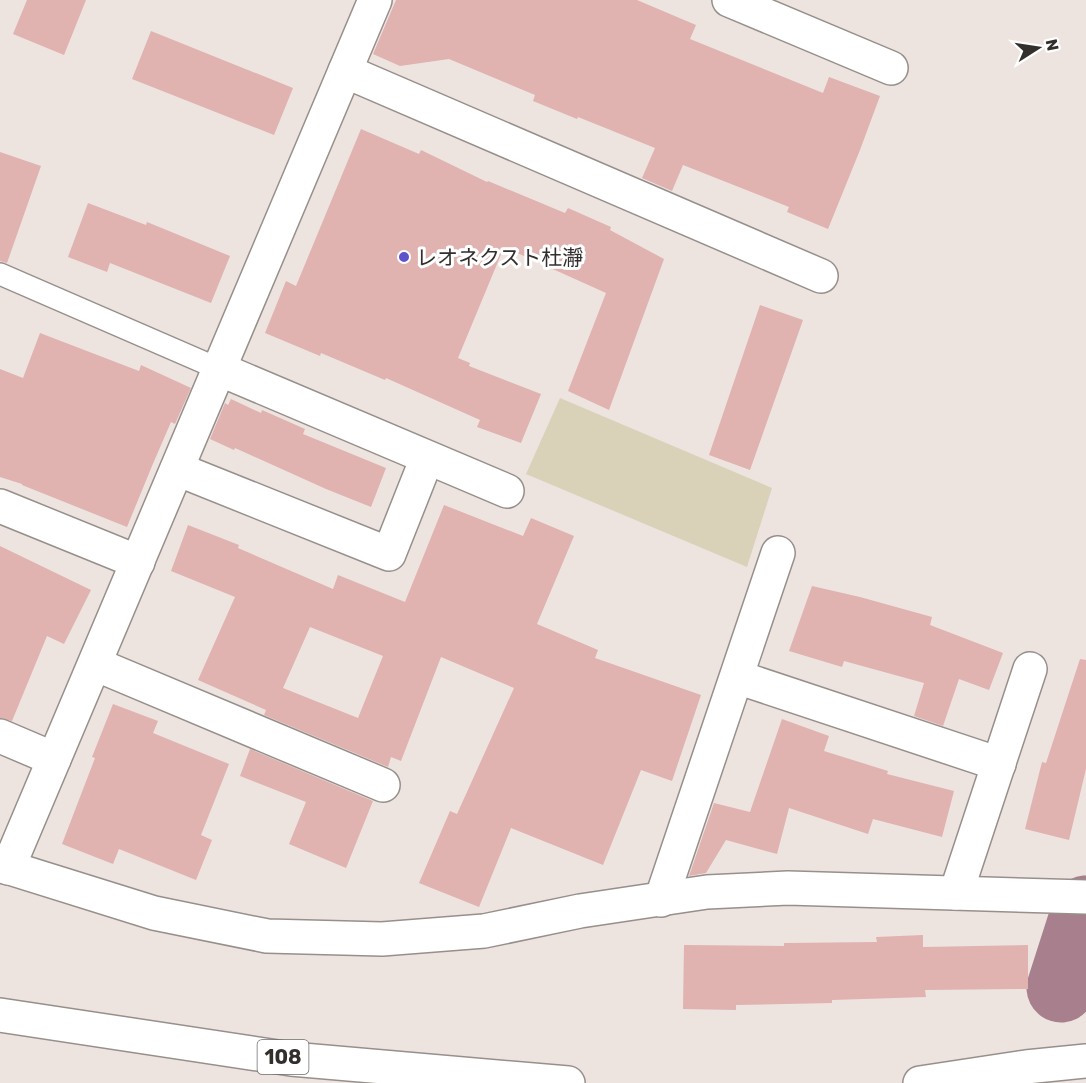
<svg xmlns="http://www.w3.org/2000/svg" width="1086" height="1083" font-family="Rubik,'Noto Sans JP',sans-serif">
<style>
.green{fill:#d9d2b8}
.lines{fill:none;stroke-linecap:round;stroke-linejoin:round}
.river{stroke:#a87f8d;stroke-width:69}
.building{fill:#e0b2b0;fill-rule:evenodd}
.service-casing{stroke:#978f8b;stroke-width:24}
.minor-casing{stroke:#978f8b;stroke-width:36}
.tertiary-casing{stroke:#978f8b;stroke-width:36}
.trunk-casing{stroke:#978f8b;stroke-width:36}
.service{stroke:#fff;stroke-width:21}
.minor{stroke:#fff;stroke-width:33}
.tertiary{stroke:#fff;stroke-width:33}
.trunk{stroke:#fff;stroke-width:33}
.poi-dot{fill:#6052cb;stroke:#fff;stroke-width:2}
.labels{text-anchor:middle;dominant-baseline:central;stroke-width:6;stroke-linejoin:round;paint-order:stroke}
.shield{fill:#fff;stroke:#706d6c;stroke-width:1.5}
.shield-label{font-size:20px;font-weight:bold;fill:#322f2d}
.poi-label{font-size:21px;fill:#322f2d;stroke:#fff;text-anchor:start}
</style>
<rect width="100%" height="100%" fill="#ede4e0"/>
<path class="green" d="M 560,398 L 772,488 L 747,567 L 526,474 Z"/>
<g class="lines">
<path class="river" d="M 1061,988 L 1086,910"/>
</g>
<g class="building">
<path d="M 27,0 L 86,0 L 64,55 L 13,34 Z"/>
<path d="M 396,0 L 637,0 L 696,25 L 690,39 L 823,93 L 829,77 L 880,96 L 860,150 L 828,229 L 787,212 L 789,207 L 683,165 L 672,191 L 642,178 L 655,148 L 578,117 L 577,119 L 533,101 L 535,95 L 449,59 L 400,66 L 373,54 Z"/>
<path d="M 151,31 L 293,88 L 274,135 L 132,79 Z"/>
<path d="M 361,129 L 419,154 L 421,150 L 487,182 L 488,181 L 565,213 L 568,208 L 611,227 L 610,230 L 664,259 L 609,410 L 568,391 L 606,293 L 515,252 L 513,256 L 502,252 L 458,358 L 470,363 L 469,366 L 541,394 L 521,443 L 477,427 L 480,420 L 386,378 L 385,380 L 321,353 L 320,356 L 265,333 L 286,281 L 296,286 Z"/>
<path d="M 0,152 L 41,166 L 7,263 L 0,261 Z"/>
<path d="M 88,203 L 146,225 L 147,222 L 230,256 L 211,303 L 110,263 L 107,272 L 68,257 Z"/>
<path d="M 760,305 L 803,320 L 750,470 L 709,455 Z"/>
<path d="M 40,333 L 139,371 L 141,365 L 191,388 L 175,424 L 171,422 L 152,466 L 127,527 L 22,485 L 22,484 L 0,477 L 0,369 L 23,378 Z"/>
<path d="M 231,399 L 261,413 L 262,410 L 305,429 L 303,434 L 386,468 L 371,507 L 326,489 L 235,448 L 234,450 L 210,439 L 225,403 L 228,405 Z"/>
<path d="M 444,505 L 523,536 L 531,518 L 574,536 L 537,624 L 598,650 L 595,658 L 701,695 L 672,781 L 641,770 L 603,865 L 511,828 L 479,907 L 419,883 L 450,811 L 457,814 L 514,688 L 441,657 L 401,761 L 391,757 L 388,767 L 264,715 L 266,710 L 198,680 L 235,597 L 171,571 L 188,525 L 239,545 L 238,548 L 333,589 L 338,575 L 405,602 ZM 310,627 L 383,656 L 358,718 L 283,688 Z"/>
<path d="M 0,546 L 91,590 L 64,644 L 47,636 L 12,721 L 0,718 Z"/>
<path d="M 812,586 L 860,597 L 932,617 L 930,625 L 1003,653 L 989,690 L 959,679 L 943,726 L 914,716 L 924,683 L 844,661 L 842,667 L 789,651 Z"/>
<path d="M 1080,659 L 1086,660 L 1086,769 L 1069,840 L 1025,829 L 1042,762 L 1046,763 Z"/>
<path d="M 113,704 L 158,721 L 153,733 L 229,764 L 201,835 L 212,840 L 196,880 L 119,849 L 113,864 L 62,844 L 95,758 L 92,757 Z"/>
<path d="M 782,719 L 829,736 L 824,751 L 888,771 L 887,774 L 954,791 L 942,837 L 873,819 L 868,834 L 789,808 L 777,854 L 726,840 L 706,873 L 689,876 L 714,803 L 750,812 Z"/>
<path d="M 250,749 L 373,801 L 346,868 L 289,844 L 306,802 L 240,776 Z"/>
<path d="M 923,935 L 923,947 L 1028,945 L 1028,989 L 925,990 L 926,997 L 832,1000 L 832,1003 L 736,1005 L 736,1010 L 683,1009 L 684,945 L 784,946 L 784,943 L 877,942 L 876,937 Z"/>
</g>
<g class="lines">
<defs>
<path id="service" d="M 0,274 L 219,369"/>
<g id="minor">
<path d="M 729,0 L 891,68"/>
<path d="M 345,71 L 821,276"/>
<path d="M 219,369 L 507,491"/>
<path d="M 177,469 L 389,554 L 427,458"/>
<path d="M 0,506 L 138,562"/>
<path d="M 95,664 L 383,785"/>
<path d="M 737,677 L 999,764"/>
<path d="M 0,736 L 54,759"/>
<path d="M 8,868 L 375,0"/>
<path d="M 956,893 L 1030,669"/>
<path d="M 661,900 L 778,553"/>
</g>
<path id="tertiary" d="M 0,865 L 154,913 L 267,936 L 382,939 L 484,931 L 580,911 L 707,892 L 788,888 L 1086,897"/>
<g id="trunk">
<path d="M 0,1015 L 291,1059 L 568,1083"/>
<path d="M 920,1083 L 1026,1067 L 1086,1061"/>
</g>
</defs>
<use href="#service" class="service-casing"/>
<use href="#minor" class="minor-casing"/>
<use href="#tertiary" class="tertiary-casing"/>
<use href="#trunk" class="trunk-casing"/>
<use href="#service" class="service"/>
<use href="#minor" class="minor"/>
<use href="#tertiary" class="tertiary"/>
<use href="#trunk" class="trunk"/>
</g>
<circle class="poi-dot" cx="404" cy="257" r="6"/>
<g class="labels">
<rect class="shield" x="257.5" y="1040" width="51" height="34" rx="4.5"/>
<g class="shield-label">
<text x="283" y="1057">108</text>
</g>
<g class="poi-label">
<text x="416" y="257">レオネクスト杜瀞</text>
</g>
</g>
<g transform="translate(1038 48) rotate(78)" stroke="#ffffff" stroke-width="4.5" paint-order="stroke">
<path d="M0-4.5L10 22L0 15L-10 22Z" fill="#322f2d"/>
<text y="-9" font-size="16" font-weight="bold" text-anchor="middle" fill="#322f2d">N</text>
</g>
</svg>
